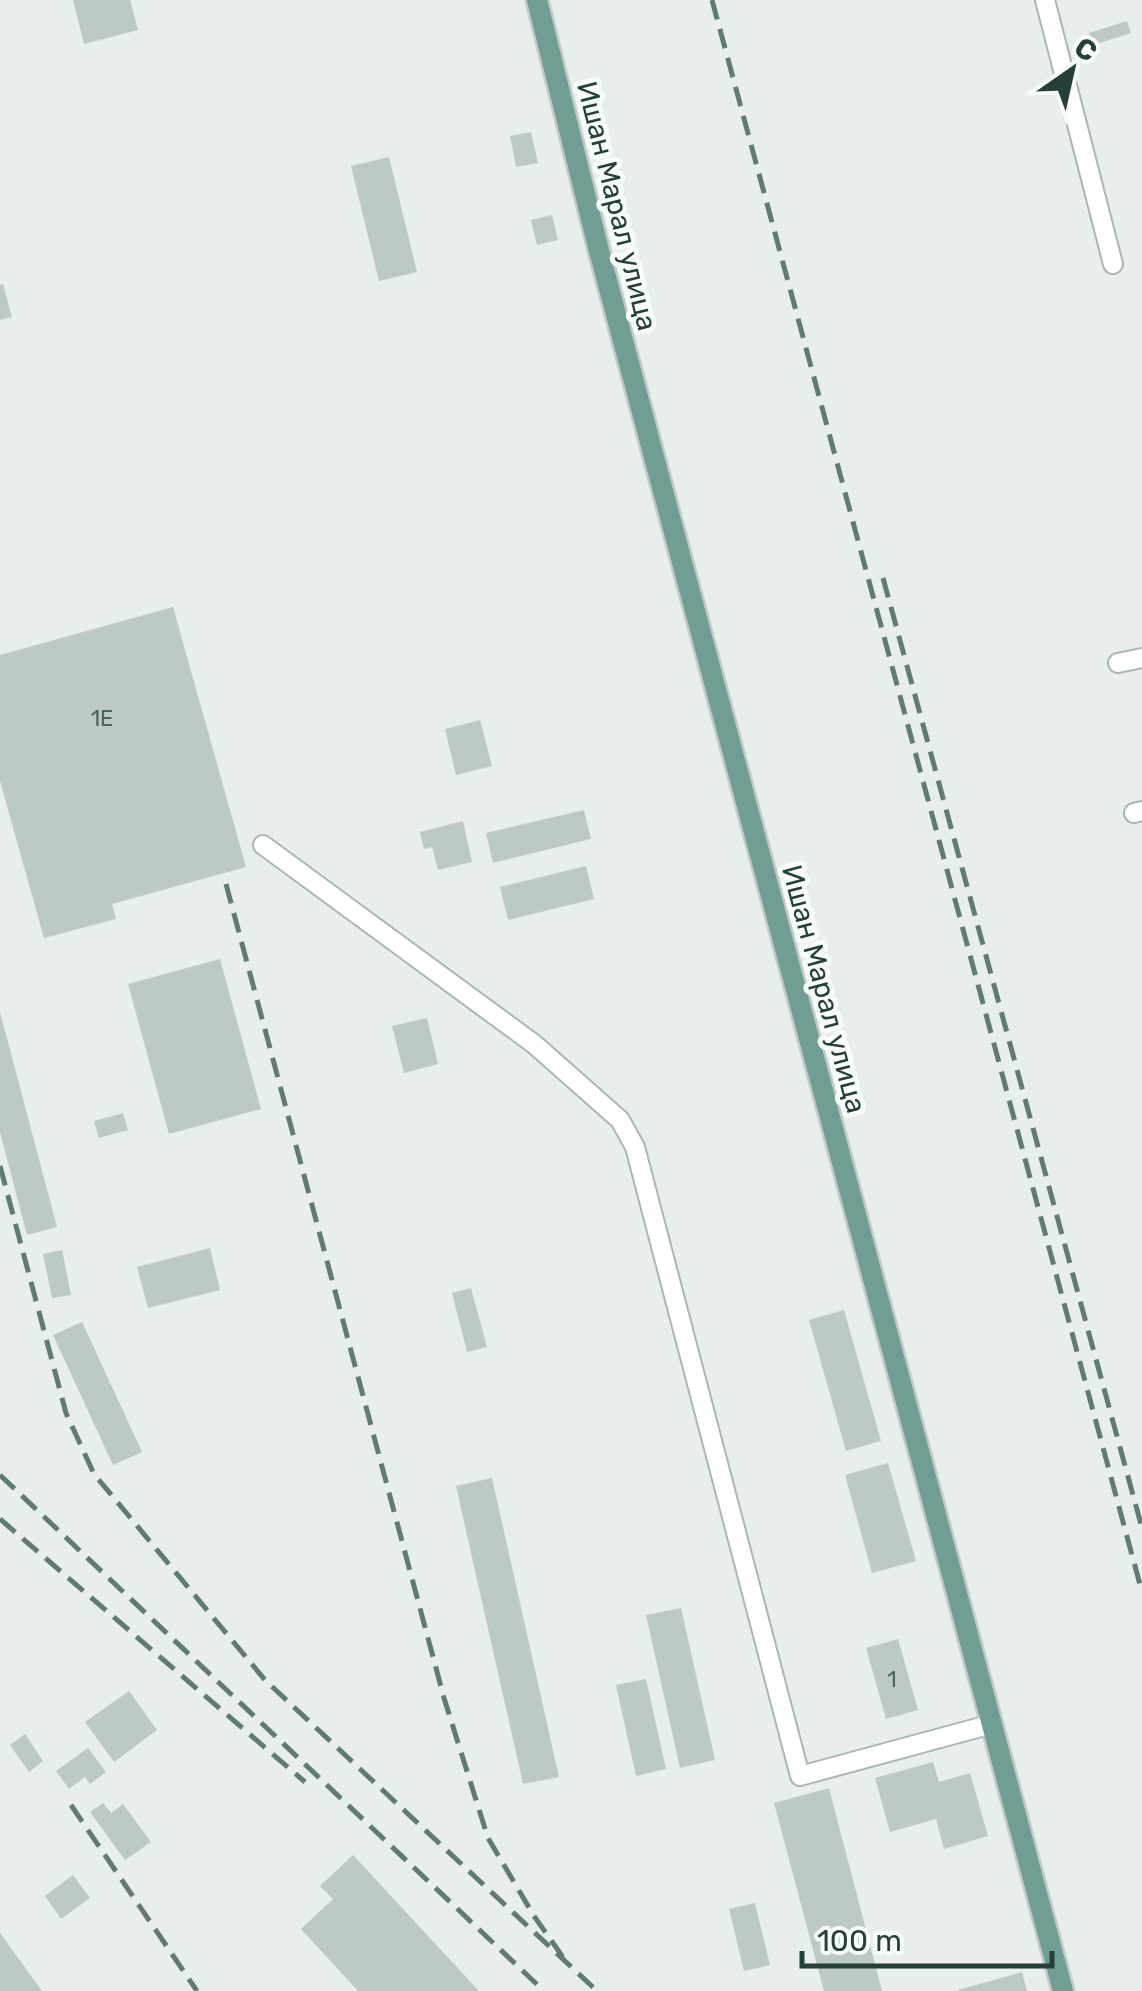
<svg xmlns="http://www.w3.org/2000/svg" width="1142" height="1991" font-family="Rubik,sans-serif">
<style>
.building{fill:#bcc9c4}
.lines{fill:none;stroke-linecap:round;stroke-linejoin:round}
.minor-casing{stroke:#aab6b2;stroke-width:22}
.major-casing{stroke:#c3c9c8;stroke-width:25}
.minor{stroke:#fff;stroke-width:18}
.major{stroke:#709e95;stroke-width:20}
.rail{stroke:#627a75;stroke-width:5;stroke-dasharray:20 10;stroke-linecap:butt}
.labels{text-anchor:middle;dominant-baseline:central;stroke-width:10;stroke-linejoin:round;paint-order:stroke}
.number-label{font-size:22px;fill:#4c625c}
.street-label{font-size:28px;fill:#273f3a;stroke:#f7fbf9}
</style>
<rect width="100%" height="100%" fill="#e7eeeb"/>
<g class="building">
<path d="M 73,0 L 130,0 L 138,30 L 84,44 Z"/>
<path d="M 1127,21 L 1131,33 L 1093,45 L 1089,33 Z"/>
<path d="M 531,132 L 538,163 L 516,167 L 510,136 Z"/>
<path d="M 389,157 L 417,272 L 379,281 L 351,166 Z"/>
<path d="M 552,215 L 558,240 L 537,245 L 531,220 Z"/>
<path d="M 3,284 L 12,317 L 0,320 L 0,285 Z"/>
<path d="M 173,607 L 246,867 L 112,904 L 116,919 L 44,938 L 0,781 L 0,655 Z"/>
<path d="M 480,720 L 492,766 L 456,775 L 445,729 Z"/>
<path d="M 584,810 L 591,839 L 493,863 L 486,833 Z"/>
<path d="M 463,821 L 472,862 L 438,870 L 432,847 L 424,849 L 420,832 Z"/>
<path d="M 586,866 L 594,899 L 508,920 L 500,887 Z"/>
<path d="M 220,959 L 261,1109 L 169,1134 L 128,984 Z"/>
<path d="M 0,1012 L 57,1227 L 27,1235 L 0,1132 Z"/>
<path d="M 427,1018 L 438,1064 L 404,1073 L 392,1026 Z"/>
<path d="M 123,1113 L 128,1130 L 99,1138 L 94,1121 Z"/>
<path d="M 210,1248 L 220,1290 L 148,1308 L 137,1267 Z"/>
<path d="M 62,1250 L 71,1295 L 52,1298 L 43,1254 Z"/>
<path d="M 471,1288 L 487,1347 L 467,1352 L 452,1293 Z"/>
<path d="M 844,1310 L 881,1441 L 846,1451 L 809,1320 Z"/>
<path d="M 82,1322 L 142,1452 L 113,1465 L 53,1335 Z"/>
<path d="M 888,1463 L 916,1561 L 872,1573 L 845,1475 Z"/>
<path d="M 492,1478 L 559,1777 L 523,1784 L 456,1486 Z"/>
<path d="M 681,1608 L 715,1760 L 680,1768 L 646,1615 Z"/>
<path d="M 898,1639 L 918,1710 L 886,1719 L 866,1648 Z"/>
<path d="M 646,1679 L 666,1769 L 636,1776 L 616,1685 Z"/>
<path d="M 129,1691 L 157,1730 L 114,1762 L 85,1722 Z"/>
<path d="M 25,1734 L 43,1761 L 29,1772 L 10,1745 Z"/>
<path d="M 88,1748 L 106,1772 L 90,1784 L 85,1777 L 69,1789 L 56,1771 Z"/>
<path d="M 933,1762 L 939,1782 L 970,1773 L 988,1836 L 944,1849 L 936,1819 L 890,1832 L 875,1778 Z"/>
<path d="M 829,1788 L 882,1991 L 824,1991 L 774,1803 Z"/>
<path d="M 103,1803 L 111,1813 L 123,1804 L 151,1842 L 125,1860 L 90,1812 Z"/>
<path d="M 353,1855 L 479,1991 L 358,1991 L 301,1929 L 333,1899 L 320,1886 Z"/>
<path d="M 73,1875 L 90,1898 L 61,1919 L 45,1896 Z"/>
<path d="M 755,1903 L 770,1965 L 744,1971 L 729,1909 Z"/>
<path d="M 0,1933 L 42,1991 L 0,1991 Z"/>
<path d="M 1022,1972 L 1027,1991 L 959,1991 L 958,1990 Z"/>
</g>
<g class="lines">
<defs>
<g id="minor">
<path d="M 1045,0 L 1113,264"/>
<path d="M 1118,663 L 1142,658"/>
<path d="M 1134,813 L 1142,811"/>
<path d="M 263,845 L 534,1044 L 620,1120 L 635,1147 L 800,1776 L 992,1724"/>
</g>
<path id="major" d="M 537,0 L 598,247 L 1063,1991"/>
</defs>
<use href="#minor" class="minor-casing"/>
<use href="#major" class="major-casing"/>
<use href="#minor" class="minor"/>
<use href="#major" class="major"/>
<g class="rail">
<path d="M 712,0 L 1142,1592"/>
<path d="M 883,578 L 1142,1528"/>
<path d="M 226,884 L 444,1698 L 488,1838 L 534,1916 L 567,1963"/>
<path d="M 0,1166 L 66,1413 L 94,1474 L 265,1680 L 597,1991"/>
<path d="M 0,1475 L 544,1991"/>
<path d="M 0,1519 L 305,1782"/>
<path d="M 71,1805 L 197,1991"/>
</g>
</g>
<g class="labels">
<g class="number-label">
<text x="102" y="718">1Е</text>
<text x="892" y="1679">1</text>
</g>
<g class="street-label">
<text transform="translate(617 206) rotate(76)">Ишан Марал улица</text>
<text transform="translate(824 989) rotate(75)">Ишан Марал улица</text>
</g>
</g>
<g transform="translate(1072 70) rotate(34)" stroke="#f7fbf9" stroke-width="8" paint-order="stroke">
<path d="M0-8L18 38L0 25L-18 38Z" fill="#273f3a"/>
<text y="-15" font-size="28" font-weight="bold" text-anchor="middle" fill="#273f3a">С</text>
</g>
<path d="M802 1951v15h250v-15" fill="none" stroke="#273f3a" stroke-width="5"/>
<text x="817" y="1951" font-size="30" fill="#273f3a" stroke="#f7fbf9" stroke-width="8" paint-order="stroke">100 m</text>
</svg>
